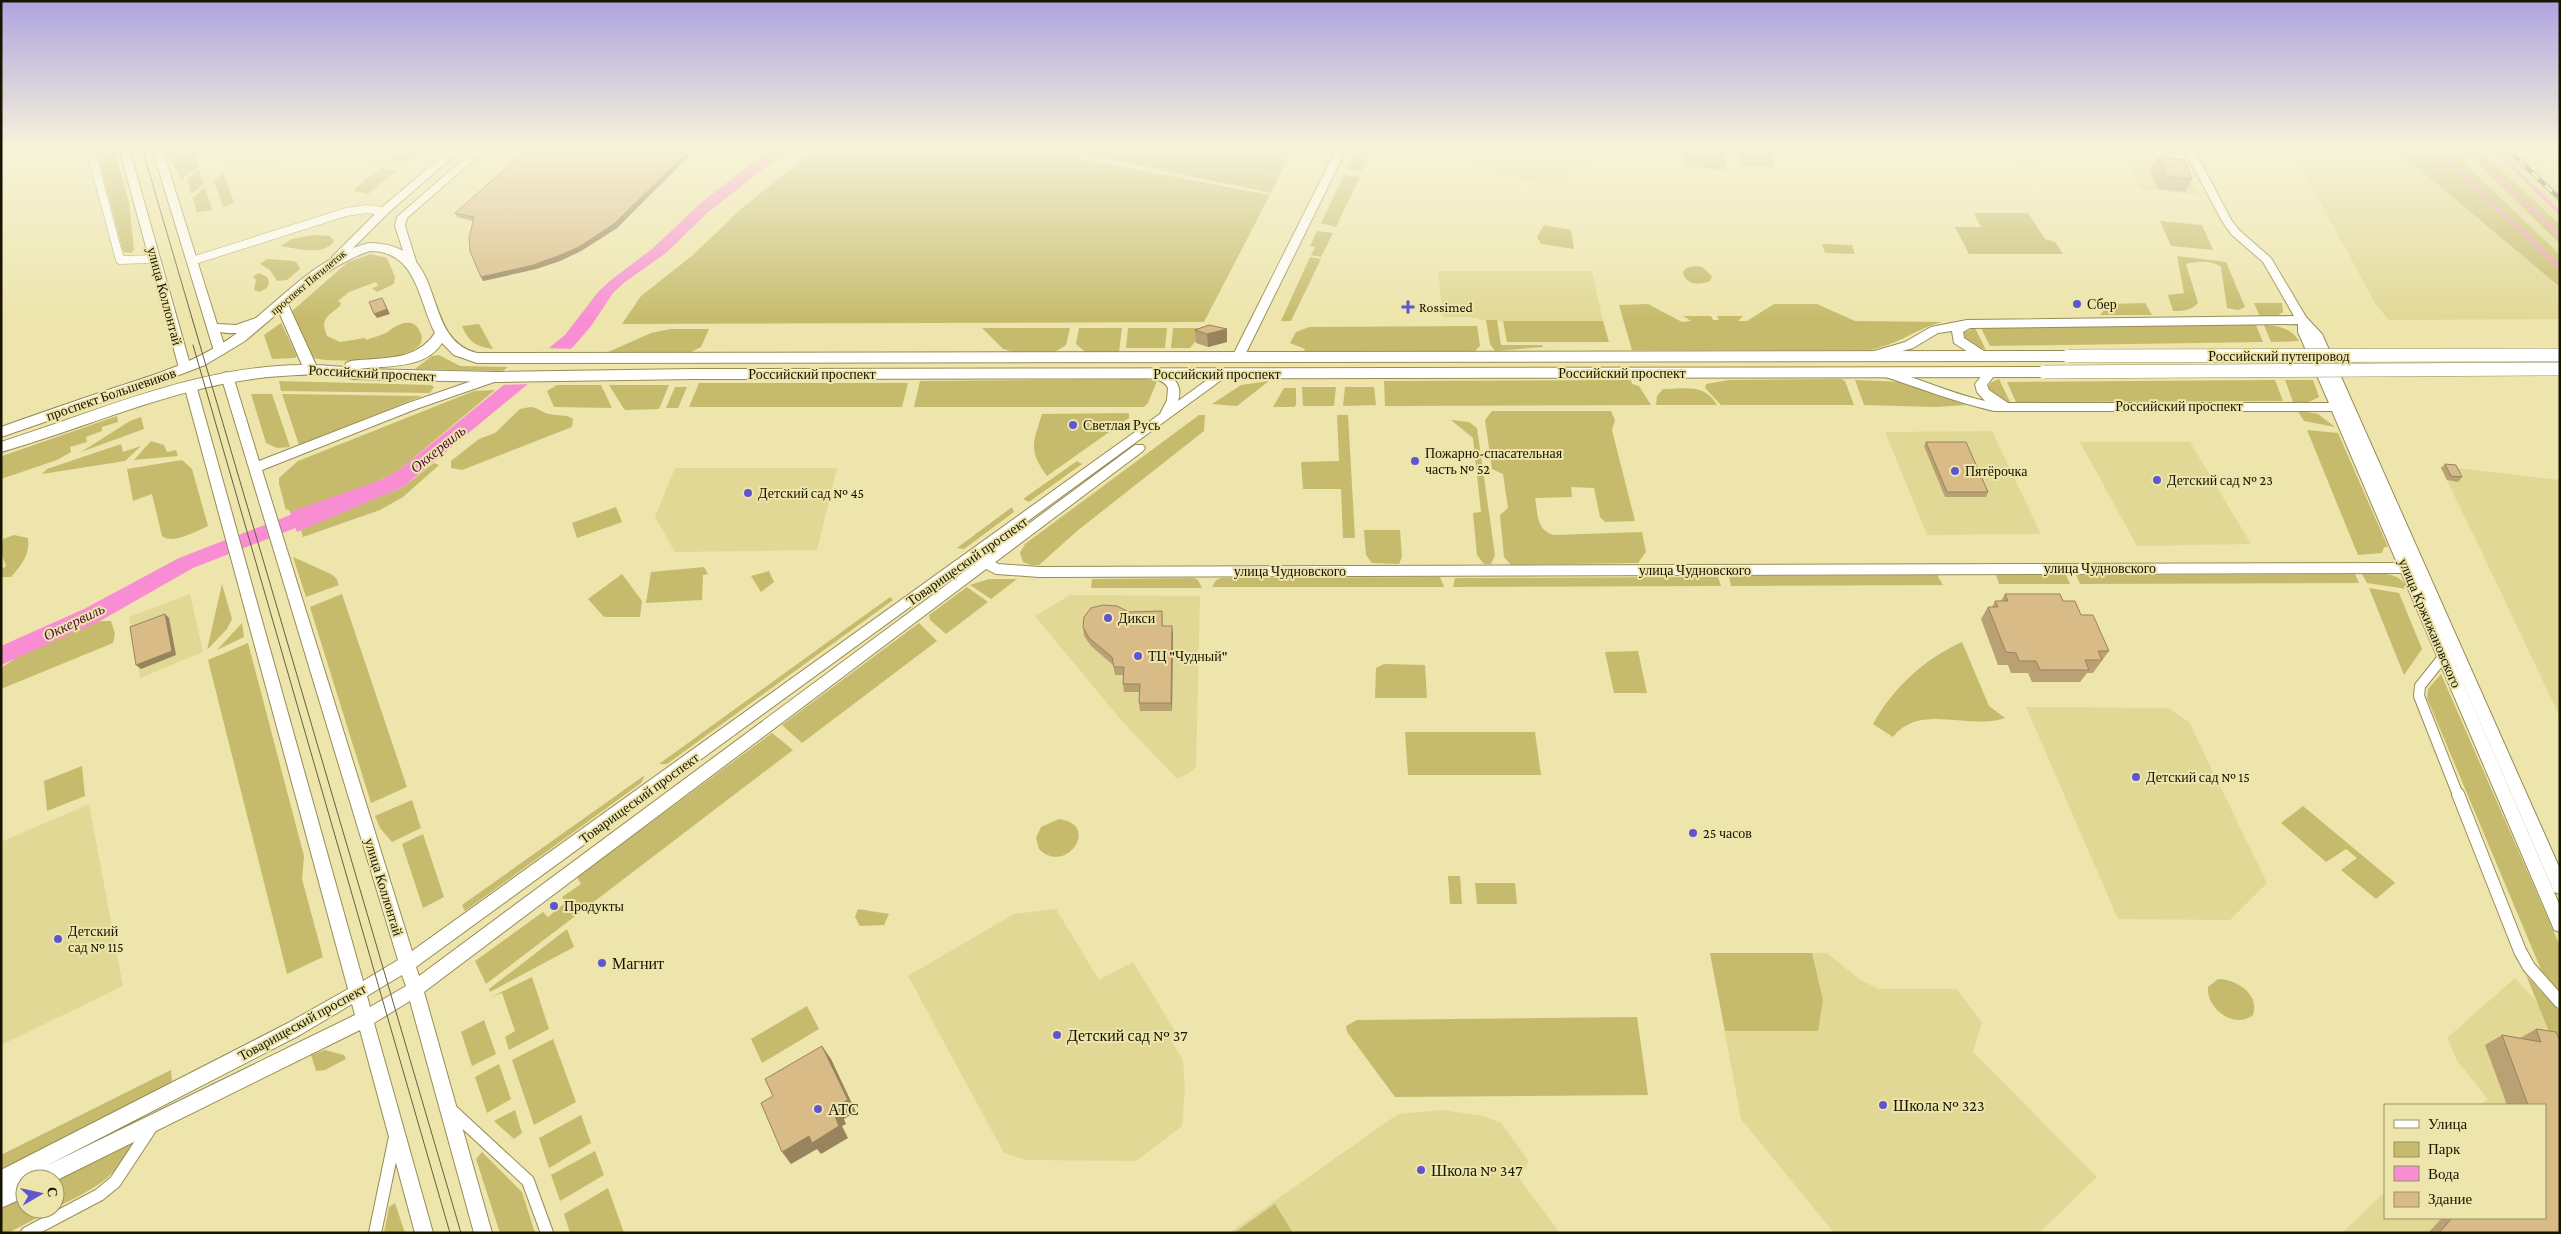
<svg xmlns="http://www.w3.org/2000/svg" width="2561" height="1234" font-family="'Crimson Pro',serif">
<style>
.built{fill:#e1d896}
.green{fill:#c6bb6c}
.water{fill:#f88dd4}
.pier{fill:#ede5ab}
.lines{fill:none;stroke-linecap:round;stroke-linejoin:round}
.stream{stroke:#f88dd4;stroke-width:3}
.river{fill:#f88dd4;fill-rule:evenodd}
.street-far2-casing{stroke:#968d56;stroke-width:9}
.street-far1-casing{stroke:#968d56;stroke-width:12}
.street-casing{stroke:#968d56;stroke-width:14}
.secondary-casing{stroke:#968d56;stroke-width:2}
.primary-casing{stroke:#968d56;stroke-width:2}
.street-far2{stroke:#fff;stroke-width:8}
.street-far1{stroke:#fff;stroke-width:10}
.street{stroke:#fff;stroke-width:12}
.secondary{fill:#fff;fill-rule:evenodd}
.primary{fill:#fff;fill-rule:evenodd}
.tram{stroke:#65603f;stroke-width:1}
.rail-casing{stroke:#65603f;stroke-width:4.5}
.rail{stroke:#ede5ab;stroke-width:3;stroke-dasharray:9;stroke-linecap:butt}
.primary-bridge-casing{stroke:#968d56;stroke-width:14;stroke-linecap:butt}
.primary-bridge{stroke:#fff;stroke-width:13}
.wall{fill:#baa174}
.shaded-wall{fill:#97835e}
.building{fill:#d8bb87;stroke:#97835e}
.poi-dot{fill:#5d56cf;stroke:#ede5ab;stroke-width:2}
.labels{text-anchor:middle;dominant-baseline:central;stroke-width:4;stroke-linejoin:round;paint-order:stroke}
.far-street-label{font-size:11px;fill:#181401;stroke:#ede5ab}
.street-label{font-size:14px;fill:#181401;stroke:#ede5ab}
.poi-label{font-size:14px;fill:#181401;stroke:#ede5ab;text-anchor:start}
.water-label{font-size:15px;font-style:italic;fill:#500e3e;stroke:#ede5ab}
.near-poi-label{font-size:16px;fill:#181401;stroke:#ede5ab;text-anchor:start}
</style>
<rect width="100%" height="100%" fill="#ede5ab"/>
<g class="built">
<path d="M 224,148 L 426,148 L 403,167 L 313,150 L 306,155 L 233,172 Z"/>
<path d="M 1462,148 L 1599,148 L 1595,158 L 1557,184 L 1477,171 Z"/>
<path d="M 1913,148 L 2034,148 L 2039,163 L 1914,153 Z"/>
<path d="M 2291,148 L 2394,148 L 2560,287 L 2560,319 L 2389,320 L 2376,305 Z"/>
<path d="M 2449,148 L 2518,148 L 2560,187 L 2560,255 Z"/>
<path d="M 2128,158 L 2186,164 L 2199,195 L 2139,189 Z"/>
<path d="M 1438,271 L 1592,271 L 1603,321 L 1486,321 L 1471,317 L 1443,317 Z"/>
<path d="M 1992,431 L 2041,534 L 1927,535 L 1885,432 Z"/>
<path d="M 2080,442 L 2190,442 L 2251,544 L 2137,546 Z"/>
<path d="M 2440,466 L 2560,480 L 2560,717 L 2476,540 Z"/>
<path d="M 675,468 L 837,468 L 817,550 L 675,552 L 655,517 Z"/>
<path d="M 190,594 L 203,652 L 140,678 L 129,617 Z"/>
<path d="M 1070,595 L 1200,596 L 1196,766 L 1191,772 L 1177,779 L 1121,720 L 1035,616 Z"/>
<path d="M 2026,707 L 2168,708 L 2189,722 L 2267,883 L 2230,920 L 2118,919 Z"/>
<path d="M 89,804 L 123,986 L 1,1045 L 1,842 Z"/>
<path d="M 1056,909 L 1099,980 L 1133,962 L 1175,1031 L 1171,1040 L 1183,1060 L 1185,1089 L 1182,1126 L 1136,1161 L 1026,1160 L 1004,1153 L 908,976 L 1014,914 Z"/>
<path d="M 1710,953 L 1827,953 L 1859,979 L 1879,989 L 1957,989 L 1982,1023 L 1973,1052 L 2097,1177 L 2039,1233 L 1834,1233 L 1741,1119 Z"/>
<path d="M 2515,978 L 2560,1027 L 2560,1233 L 2342,1233 L 2385,1192 L 2385,1218 L 2545,1218 L 2545,1105 L 2481,1105 L 2488,1099 L 2458,1062 L 2447,1038 Z"/>
<path d="M 1442,1110 L 1483,1116 L 1501,1123 L 1529,1162 L 1519,1178 L 1560,1233 L 1229,1233 L 1398,1114 Z"/>
</g>
<g class="green">
<path d="M 96,148 L 114,148 L 129,203 L 134,250 L 131,253 L 123,252 Z"/>
<path d="M 170,148 L 193,148 L 198,167 L 181,179 L 167,153 Z"/>
<path d="M 405,148 L 423,148 L 406,162 L 392,159 Z"/>
<path d="M 817,148 L 1022,148 L 1270,195 L 1204,322 L 622,324 L 641,296 L 693,255 L 741,209 Z"/>
<path d="M 1053,148 L 1292,148 L 1271,193 Z"/>
<path d="M 1356,148 L 1373,148 L 1362,171 L 1346,169 Z"/>
<path d="M 1686,148 L 1726,148 L 1725,170 L 1683,166 Z"/>
<path d="M 2394,148 L 2449,148 L 2560,255 L 2560,287 Z"/>
<path d="M 2462,148 L 2478,148 L 2560,225 L 2560,244 Z"/>
<path d="M 1741,149 L 1773,149 L 1773,167 L 1740,166 Z"/>
<path d="M 381,168 L 396,171 L 368,194 L 354,191 L 354,189 Z"/>
<path d="M 199,170 L 204,184 L 191,194 L 187,179 Z"/>
<path d="M 224,173 L 234,203 L 223,207 L 214,180 Z"/>
<path d="M 1344,175 L 1360,177 L 1336,227 L 1321,223 Z"/>
<path d="M 205,187 L 212,210 L 197,212 L 193,198 Z"/>
<path d="M 1974,213 L 2028,213 L 2045,239 L 2055,242 L 2063,254 L 1969,254 L 1955,227 L 1981,227 Z"/>
<path d="M 2160,221 L 2202,225 L 2213,250 L 2171,246 Z"/>
<path d="M 1544,225 L 1571,230 L 1574,249 L 1541,244 L 1537,237 Z"/>
<path d="M 1317,231 L 1333,233 L 1321,257 L 1311,255 L 1315,247 L 1310,246 Z"/>
<path d="M 313,235 L 330,236 L 334,241 C 324,257 295,248 280,246 L 292,239 Z"/>
<path d="M 1822,244 L 1852,245 L 1855,254 L 1825,253 Z"/>
<path d="M 371,254 L 387,258 L 395,277 L 394,284 L 377,292 L 372,288 L 378,286 L 376,282 L 349,292 L 338,301 L 341,303 L 340,306 C 327,317 320,318 327,336 L 340,342 L 365,338 L 366,340 C 373,337 384,335 389,331 C 395,326 412,316 419,330 C 422,335 423,338 420,345 C 404,362 335,363 312,358 L 291,312 L 348,262 Z"/>
<path d="M 2177,256 L 2226,262 L 2245,307 L 2238,310 L 2227,308 L 2221,267 C 2212,260 2197,261 2186,264 L 2198,303 C 2190,311 2183,311 2173,311 L 2168,295 L 2184,293 Z"/>
<path d="M 1310,257 L 1321,259 L 1291,321 L 1281,321 Z"/>
<path d="M 267,259 L 294,261 L 297,263 L 300,269 L 287,280 L 277,281 L 270,270 L 260,264 Z"/>
<path d="M 1694,266 L 1702,267 L 1712,276 L 1710,281 C 1700,286 1685,285 1683,272 L 1686,268 Z"/>
<path d="M 259,273 L 267,277 L 269,282 L 267,288 L 260,292 L 254,290 L 256,280 L 253,276 Z"/>
<path d="M 2145,303 L 2152,315 L 2100,315 L 2109,304 Z"/>
<path d="M 2254,303 L 2282,303 L 2283,312 L 2277,316 L 2260,317 Z"/>
<path d="M 1648,304 L 1682,322 L 1691,321 L 1683,316 L 1711,316 L 1713,320 L 1719,320 L 1717,316 L 1743,316 L 1738,321 L 1747,321 L 1774,304 L 1817,304 L 1855,321 L 1942,322 C 1915,329 1900,344 1870,350 L 1632,350 L 1619,305 Z"/>
<path d="M 1486,320 L 1497,320 L 1501,345 L 1542,345 L 1543,347 L 1495,351 L 1490,344 Z"/>
<path d="M 1503,321 L 1603,321 L 1609,342 L 1507,342 Z"/>
<path d="M 281,323 L 297,356 L 295,358 L 272,359 L 264,335 Z"/>
<path d="M 479,324 L 493,349 C 476,347 468,341 462,326 Z"/>
<path d="M 2256,325 L 2263,342 L 1990,346 L 1981,328 Z"/>
<path d="M 2264,325 C 2278,325 2292,329 2299,341 L 2271,342 Z"/>
<path d="M 1477,326 L 1480,346 L 1475,351 L 1304,351 L 1305,349 L 1290,343 L 1296,332 L 1309,327 Z"/>
<path d="M 982,328 L 1070,328 L 1066,345 L 1055,352 L 1014,352 L 1003,349 Z"/>
<path d="M 1079,328 L 1122,328 L 1119,352 L 1085,352 L 1076,344 Z"/>
<path d="M 1128,328 L 1167,328 L 1165,348 L 1126,348 Z"/>
<path d="M 1173,328 L 1207,328 L 1190,348 L 1171,348 Z"/>
<path d="M 1975,328 L 1986,350 L 1966,342 L 1964,332 Z"/>
<path d="M 670,329 L 709,329 L 701,347 L 691,352 L 606,353 L 651,333 Z"/>
<path d="M 439,355 L 460,366 L 508,367 L 503,371 L 415,369 L 432,356 Z"/>
<path d="M 1145,379 L 1157,381 L 1148,403 L 1144,407 L 914,407 L 920,381 Z"/>
<path d="M 1841,379 L 1845,381 L 1854,405 L 1721,405 L 1705,388 L 1706,384 L 1729,380 Z"/>
<path d="M 1999,379 L 2010,402 L 2006,402 L 1987,389 L 1990,383 Z"/>
<path d="M 1631,380 L 1632,384 L 1639,386 L 1651,405 L 1385,406 L 1384,381 Z"/>
<path d="M 1855,380 L 1904,382 L 1967,405 L 1935,407 L 1864,405 Z"/>
<path d="M 2275,380 L 2283,401 L 2016,402 L 2007,382 Z"/>
<path d="M 2285,380 L 2313,380 L 2319,397 L 2309,402 L 2293,402 Z"/>
<path d="M 279,381 L 431,385 L 434,387 L 430,393 L 281,391 Z"/>
<path d="M 1269,381 L 1237,406 L 1212,404 L 1241,385 Z"/>
<path d="M 699,383 L 908,383 L 902,407 L 689,407 Z"/>
<path d="M 557,385 L 601,385 L 612,408 L 554,407 L 547,391 Z"/>
<path d="M 609,385 L 669,385 L 659,409 L 626,410 L 624,409 Z"/>
<path d="M 675,387 L 687,387 L 678,408 L 666,408 Z"/>
<path d="M 1302,387 L 1336,387 L 1334,406 L 1303,406 Z"/>
<path d="M 1345,387 L 1374,387 L 1376,405 L 1343,406 Z"/>
<path d="M 1284,388 L 1296,388 L 1296,405 L 1294,407 L 1273,407 Z"/>
<path d="M 1663,389 C 1684,389 1705,383 1717,405 L 1656,405 L 1657,396 Z"/>
<path d="M 495,390 L 399,470 C 366,490 327,501 290,512 L 288,509 L 286,510 L 279,484 L 279,478 L 298,461 L 474,391 Z"/>
<path d="M 251,394 L 272,394 L 290,447 L 277,448 L 266,443 Z"/>
<path d="M 282,394 L 422,396 L 299,445 Z"/>
<path d="M 530,407 C 538,407 542,413 549,414 C 558,416 567,414 573,419 L 572,427 L 462,470 L 451,468 L 451,461 L 479,439 L 495,433 L 520,409 Z"/>
<path d="M 2297,410 L 2318,414 L 2335,427 L 2304,421 Z"/>
<path d="M 1492,411 L 1611,411 L 1615,420 L 1612,430 L 1635,521 L 1605,522 L 1600,517 L 1594,488 L 1571,487 L 1572,497 L 1535,498 C 1538,514 1536,530 1554,535 L 1642,532 L 1646,552 L 1638,563 L 1511,565 L 1504,557 L 1500,515 L 1508,508 L 1503,474 L 1492,469 L 1485,420 Z"/>
<path d="M 1129,413 L 1129,418 L 1047,476 C 1028,450 1033,443 1042,414 Z"/>
<path d="M 1199,415 L 1205,415 L 1204,431 L 1077,531 L 1039,565 L 1031,565 L 1023,562 L 1020,553 L 1025,544 Z"/>
<path d="M 1337,415 L 1348,415 L 1355,538 L 1343,538 L 1341,489 L 1303,489 L 1301,462 L 1339,461 Z"/>
<path d="M 117,416 L 118,422 L 102,427 L 102,431 L 86,437 L 87,442 L 70,447 L 71,452 L 57,460 L 1,479 L 1,457 L 5,455 Z"/>
<path d="M 141,417 L 144,429 L 81,452 L 130,421 Z"/>
<path d="M 1451,420 L 1469,422 L 1477,428 L 1495,555 L 1491,564 L 1484,564 L 1477,555 L 1473,513 L 1481,512 L 1473,438 Z"/>
<path d="M 2307,430 L 2338,433 L 2388,547 L 2384,547 L 2382,553 L 2358,555 Z"/>
<path d="M 151,441 L 164,445 L 167,452 L 176,450 L 178,456 L 134,460 Z"/>
<path d="M 121,444 L 123,452 L 141,446 L 125,461 L 42,474 L 47,469 Z"/>
<path d="M 182,460 L 192,469 L 208,526 C 196,531 173,545 162,536 L 152,494 L 133,501 L 127,469 Z"/>
<path d="M 1077,461 L 1082,464 L 1029,502 L 1023,499 Z"/>
<path d="M 434,463 L 439,465 L 403,497 L 380,510 L 303,537 L 301,530 L 403,487 Z"/>
<path d="M 616,507 L 622,522 L 577,538 L 572,523 Z"/>
<path d="M 1012,507 L 1014,512 L 964,549 L 957,548 Z"/>
<path d="M 1364,530 L 1400,530 L 1402,557 L 1399,564 L 1372,563 L 1366,555 Z"/>
<path d="M 14,535 L 28,538 C 30,554 22,565 11,577 L 1,577 L 1,570 L 6,566 L 1,552 L 3,539 Z"/>
<path d="M 293,557 L 331,574 L 336,578 L 339,585 L 306,597 Z"/>
<path d="M 704,567 L 708,574 L 703,575 L 702,600 L 646,603 L 651,572 Z"/>
<path d="M 769,571 L 774,582 L 761,592 L 751,576 Z"/>
<path d="M 622,574 L 642,601 L 640,617 L 604,617 L 588,599 Z"/>
<path d="M 2355,574 L 2359,583 L 2080,584 L 2076,575 Z"/>
<path d="M 2362,574 C 2379,574 2400,570 2407,589 L 2367,583 Z"/>
<path d="M 1937,575 L 1943,585 L 1731,586 L 1729,576 Z"/>
<path d="M 1996,575 L 2066,575 L 2070,584 L 1999,584 Z"/>
<path d="M 1440,577 L 1444,587 L 1212,587 L 1216,580 L 1221,578 Z"/>
<path d="M 1718,577 L 1721,586 L 1453,587 L 1455,578 Z"/>
<path d="M 1194,578 L 1198,580 L 1202,588 L 1091,588 L 1092,579 Z"/>
<path d="M 989,579 L 1017,579 L 991,599 L 970,585 Z"/>
<path d="M 222,584 L 232,619 L 227,629 L 207,650 Z"/>
<path d="M 967,587 L 988,602 L 946,634 L 930,620 L 929,615 Z"/>
<path d="M 2369,588 L 2399,593 L 2422,649 L 2404,675 Z"/>
<path d="M 342,594 L 407,787 L 371,803 L 310,607 Z"/>
<path d="M 890,597 L 893,600 L 667,764 L 659,764 Z"/>
<path d="M 88,621 L 111,621 L 115,634 L 113,643 L 1,689 L 1,668 L 34,646 Z"/>
<path d="M 242,623 L 244,637 L 217,650 Z"/>
<path d="M 919,623 L 937,641 L 802,743 L 782,725 Z"/>
<path d="M 1962,642 L 1989,706 L 2005,718 C 1969,731 1920,702 1893,737 L 1873,724 C 1893,688 1924,659 1962,642 Z"/>
<path d="M 248,643 L 304,856 L 302,879 L 323,957 L 287,974 L 208,660 Z"/>
<path d="M 1638,651 L 1647,693 L 1614,693 L 1605,652 Z"/>
<path d="M 1384,664 L 1425,665 L 1427,698 L 1375,698 L 1376,668 Z"/>
<path d="M 2441,674 L 2560,946 L 2560,992 L 2542,972 L 2427,698 L 2428,689 Z"/>
<path d="M 1405,732 L 1535,732 L 1541,775 L 1408,775 Z"/>
<path d="M 772,733 L 793,750 L 486,984 L 475,961 L 543,912 L 548,917 L 566,902 L 562,897 L 581,884 L 577,877 Z"/>
<path d="M 82,766 L 85,796 L 47,811 L 44,781 Z"/>
<path d="M 645,775 L 641,783 L 465,911 L 462,905 Z"/>
<path d="M 412,800 L 421,828 L 392,842 L 380,828 L 375,816 Z"/>
<path d="M 2303,806 L 2393,881 L 2395,883 L 2376,899 L 2341,870 L 2357,858 L 2346,849 L 2326,862 L 2281,823 Z"/>
<path d="M 1059,819 C 1102,825 1065,876 1039,849 L 1036,838 L 1041,827 Z"/>
<path d="M 423,834 L 444,897 L 423,908 L 402,844 Z"/>
<path d="M 1448,876 L 1460,876 L 1462,904 L 1450,904 Z"/>
<path d="M 1475,883 L 1515,883 L 1517,904 L 1477,904 Z"/>
<path d="M 858,909 L 889,914 L 884,925 L 860,926 L 855,917 Z"/>
<path d="M 567,929 L 574,947 L 490,992 L 489,989 Z"/>
<path d="M 1710,953 L 1812,953 L 1823,1000 L 1818,1031 L 1725,1031 Z"/>
<path d="M 2526,975 L 2560,1012 L 2560,1046 L 2548,1029 Z"/>
<path d="M 532,977 L 549,1029 L 509,1050 L 505,1037 L 515,1031 L 502,993 L 491,997 Z"/>
<path d="M 2218,979 C 2236,979 2260,994 2253,1015 C 2234,1030 2206,1008 2208,987 Z"/>
<path d="M 807,1006 L 819,1029 L 762,1063 L 751,1039 Z"/>
<path d="M 1637,1017 L 1648,1095 L 1395,1097 L 1347,1032 L 1346,1026 L 1357,1020 Z"/>
<path d="M 484,1020 L 496,1054 L 472,1066 L 461,1032 Z"/>
<path d="M 553,1039 L 576,1102 L 534,1125 L 512,1060 Z"/>
<path d="M 325,1050 L 344,1055 L 346,1059 L 325,1070 L 316,1071 L 311,1055 Z"/>
<path d="M 499,1064 L 511,1099 L 487,1113 L 475,1077 Z"/>
<path d="M 171,1070 L 172,1081 L 135,1106 L 1,1173 L 1,1155 Z"/>
<path d="M 515,1110 L 522,1133 L 514,1139 L 494,1121 Z"/>
<path d="M 581,1115 L 591,1143 L 549,1168 L 539,1138 Z"/>
<path d="M 134,1140 C 117,1180 91,1190 55,1208 L 55,1179 L 51,1179 Z"/>
<path d="M 595,1151 L 604,1175 L 560,1201 L 551,1175 Z"/>
<path d="M 482,1152 L 522,1192 L 535,1233 L 500,1233 L 476,1159 Z"/>
<path d="M 608,1188 L 624,1233 L 570,1233 L 564,1214 Z"/>
<path d="M 25,1192 L 25,1209 L 54,1209 L 8,1233 L 1,1233 L 1,1204 Z"/>
<path d="M 395,1203 L 405,1233 L 384,1233 L 389,1207 Z"/>
<path d="M 1275,1204 L 1293,1233 L 1234,1233 Z"/>
</g>
<path class="water" d="M 772,148 L 790,148 L 707,213 L 666,253 L 625,282 L 613,293 L 591,326 L 574,346 L 403,487 L 297,532 L 290,512 L 381,480 L 399,470 L 565,335 L 598,292 L 611,280 L 652,249 L 703,201 Z"/>
<path class="pier" d="M 545,348 L 575,349 L 532,384 L 498,385 Z"/>
<g class="lines">
<g class="stream">
<path d="M 2435,148 L 2560,268"/>
<path d="M 2468,148 L 2560,237"/>
<path d="M 2493,148 L 2560,213"/>
</g>
<path class="river" d="M 319,504 L 326,506 L 329,511 L 326,516 L 193,568 L 100,621 L 1,665 L 1,646 L 84,609 L 179,558 Z"/>
<defs>
<g id="street-far2">
<path d="M 90,148 L 120,260 L 155,259"/>
<path d="M 192,261 L 346,212 L 366,209 L 384,211"/>
</g>
<g id="street-far1">
<path d="M 973,556 L 997,569 L 1039,572 L 2411,568"/>
<path d="M 2444,656 L 2420,686 L 2419,696 L 2458,795"/>
</g>
<g id="street">
<path d="M 2458,794 L 2520,951 L 2529,967 L 2560,1002"/>
<path d="M 450,1109 L 528,1181 L 547,1233"/>
<path d="M 27,1233 L 99,1195 L 115,1182 L 152,1126"/>
<path d="M 375,1233 L 395,1137"/>
</g>
<g id="secondary">
<path d="M 119,148 L 129,148 L 191,368 L 189,371 L 185,372 L 179,368 Z"/>
<path d="M 152,148 L 162,148 L 217,324 L 236,325 L 259,317 L 265,321 C 255,332 234,335 220,332 L 226,351 L 224,354 L 220,355 L 214,351 Z"/>
<path d="M 452,148 L 463,148 L 388,213 L 340,261 L 332,261 L 332,257 L 380,209 Z"/>
<path d="M 476,148 L 487,148 L 407,218 L 405,226 L 416,261 L 415,263 L 407,263 L 395,226 L 397,217 Z"/>
<path d="M 1337,148 L 1347,148 L 1244,357 L 1242,360 L 1234,360 L 1232,357 Z"/>
<path d="M 2183,148 L 2193,148 L 2232,221 L 2239,230 L 2271,258 L 2306,317 L 2322,334 L 2560,869 L 2560,894 L 2554,892 L 2552,887 L 2411,563 L 2560,906 L 2560,932 L 2554,930 L 2552,925 L 2332,411 L 1994,411 C 1954,402 1918,387 1879,375 L 1877,372 L 1883,368 C 1918,378 1950,393 1985,401 L 1977,392 L 1975,384 L 1987,369 L 1991,368 L 1997,372 L 1987,385 L 1989,390 L 2008,403 L 2329,403 L 2298,332 L 2298,324 L 1970,328 L 1963,332 L 1964,338 L 1987,353 L 1987,359 L 1979,359 L 1954,343 L 1952,331 L 1938,333 L 1913,348 L 1875,359 L 1869,355 L 1871,352 L 1905,342 L 1931,327 L 1967,320 L 2294,316 L 2263,262 L 2231,234 L 2222,221 Z"/>
<path d="M 1154,369 C 1170,374 1184,382 1178,401 L 1221,370 L 1225,369 L 1231,373 L 416,967 L 419,976 L 1135,445 L 1143,445 L 1145,448 L 1143,451 L 424,992 L 492,1233 L 474,1233 L 410,1001 L 374,1023 L 433,1233 L 415,1233 L 360,1030 L 55,1181 L 55,1179 L 31,1179 L 33,1173 L 20,1180 L 25,1178 L 28,1179 L 25,1179 L 25,1197 L 1,1208 L 1,1170 L 288,1023 L 348,989 L 184,385 L 186,382 L 190,381 L 196,385 L 363,981 L 398,960 L 221,376 L 223,373 L 227,372 L 233,376 L 259,461 L 408,403 L 492,374 L 496,373 L 502,377 L 500,380 L 416,409 L 262,470 L 412,951 L 1160,414 L 1167,400 L 1168,388 C 1164,379 1153,380 1148,373 L 1150,370 ZM 402,975 L 406,986 L 370,1007 L 367,996 ZM 352,1004 L 355,1015 L 46,1166 L 300,1035 Z"/>
</g>
<path id="primary" d="M 369,243 C 452,243 417,338 477,353 L 2068,351 L 2075,356 L 2068,361 L 477,363 L 454,355 L 442,343 C 425,370 386,365 359,369 L 496,372 L 694,369 L 2044,367 L 2051,372 L 2044,377 L 694,379 L 496,382 L 354,379 C 330,373 306,374 282,376 C 184,382 95,425 1,452 L 1,442 C 99,411 197,366 302,365 L 279,312 L 245,341 L 205,365 L 161,382 L 1,437 L 1,427 C 40,413 78,400 117,387 C 148,377 180,367 209,351 C 266,321 304,260 369,243 ZM 370,251 C 417,251 418,300 435,333 C 416,362 382,357 351,361 L 346,363 L 345,367 L 316,365 L 288,304 C 313,282 339,261 370,251 Z"/>
</defs>
<use href="#street-far2" class="street-far2-casing"/>
<use href="#street-far1" class="street-far1-casing"/>
<use href="#street" class="street-casing"/>
<use href="#secondary" class="secondary-casing"/>
<use href="#primary" class="primary-casing"/>
<use href="#street-far2" class="street-far2"/>
<use href="#street-far1" class="street-far1"/>
<use href="#street" class="street"/>
<use href="#secondary" class="secondary"/>
<use href="#primary" class="primary"/>
<g class="tram">
<path d="M 142,148 L 461,1233"/>
<path d="M 193,345 L 450,1233"/>
</g>
<defs>
<path id="rail" d="M 2506,148 L 2560,199"/>
</defs>
<use href="#rail" class="rail-casing"/>
<use href="#rail" class="rail"/>
<defs>
<g id="primary-bridge">
<path d="M 2068,356 L 2560,355"/>
<path d="M 2044,372 L 2560,369"/>
</g>
</defs>
<use href="#primary-bridge" class="primary-bridge-casing"/>
<use href="#primary-bridge" class="primary-bridge"/>
</g>
<g class="wall">
<path d="M 529,148 L 672,148 L 689,156 L 617,228 L 581,251 L 560,261 L 536,269 L 483,281 L 473,221 L 457,217 L 455,213 Z"/>
<path d="M 2158,158 L 2192,179 L 2185,192 L 2158,189 L 2150,170 Z"/>
<path d="M 1227,329 L 1227,342 L 1208,347 L 1196,343 L 1195,330 Z"/>
<path d="M 1926,442 L 1988,492 L 1986,497 L 1945,497 L 1924,446 Z"/>
<path d="M 2445,464 L 2462,477 L 2458,482 L 2447,480 L 2441,468 Z"/>
<path d="M 2005,594 L 2063,601 L 2081,615 L 2109,651 L 2093,673 L 2087,673 L 2080,682 L 2032,682 L 2028,673 L 2011,673 L 2008,665 L 1998,665 L 1981,619 L 1988,607 L 1992,607 L 1995,601 L 2001,601 Z"/>
<path d="M 1162,611 L 1163,626 L 1173,634 L 1172,711 L 1140,711 L 1139,703 L 1140,692 L 1124,692 L 1123,684 L 1123,675 L 1115,675 L 1113,665 L 1091,646 L 1084,636 L 1083,627 L 1129,612 Z"/>
<path d="M 2536,1029 L 2560,1041 L 2560,1233 L 2428,1233 L 2442,1218 L 2545,1218 L 2545,1105 L 2507,1105 L 2485,1045 L 2502,1035 L 2520,1038 Z"/>
</g>
<g class="shaded-wall">
<path d="M 687,152 L 689,156 L 617,228 L 581,251 L 560,261 L 536,269 L 483,281 L 481,277 Z"/>
<path d="M 382,298 L 390,314 L 377,318 L 374,314 Z"/>
<path d="M 1227,329 L 1227,342 L 1208,347 L 1207,334 Z"/>
<path d="M 165,614 L 169,618 L 176,655 L 141,669 L 136,665 Z"/>
<path d="M 1172,626 L 1173,634 L 1172,711 L 1171,703 Z"/>
<path d="M 822,1046 L 831,1059 L 856,1112 L 844,1119 L 846,1124 L 842,1126 L 848,1138 L 821,1154 L 817,1149 L 791,1164 L 782,1152 L 834,1114 L 835,1107 Z"/>
</g>
<g class="building">
<path d="M 529,148 L 668,148 L 687,152 L 615,223 L 579,247 L 558,256 L 533,265 L 481,277 L 470,251 L 469,238 L 474,217 L 455,213 Z"/>
<path d="M 2158,158 L 2185,160 L 2192,179 L 2166,176 Z"/>
<path d="M 382,298 L 387,309 L 374,314 L 369,302 Z"/>
<path d="M 1209,325 L 1227,329 L 1207,334 L 1195,330 Z"/>
<path d="M 1926,442 L 1966,442 L 1988,492 L 1947,492 Z"/>
<path d="M 2445,464 L 2456,465 L 2462,477 L 2451,476 Z"/>
<path d="M 2005,594 L 2060,594 L 2063,601 L 2075,601 L 2081,615 L 2093,615 L 2109,651 L 2098,651 L 2102,660 L 2085,660 L 2089,670 L 2040,670 L 2036,661 L 2019,661 L 2016,653 L 2006,652 L 1988,607 L 1998,607 L 1995,601 L 2008,601 Z"/>
<path d="M 1103,605 L 1117,606 L 1129,612 L 1162,611 L 1162,626 L 1172,626 L 1171,703 L 1139,703 L 1140,684 L 1123,684 L 1124,667 L 1114,667 L 1112,657 L 1089,638 L 1083,627 L 1084,617 L 1091,608 Z"/>
<path d="M 165,614 L 172,651 L 136,665 L 130,627 Z"/>
<path d="M 2536,1029 L 2556,1032 L 2560,1041 L 2560,1233 L 2439,1233 L 2452,1218 L 2545,1218 L 2545,1105 L 2528,1105 L 2502,1035 L 2541,1042 Z"/>
<path d="M 822,1046 L 848,1100 L 835,1107 L 837,1112 L 834,1114 L 839,1126 L 812,1143 L 809,1136 L 782,1152 L 761,1103 L 773,1096 L 765,1079 Z"/>
</g>
<linearGradient id="sky" x2="0" y2="1"><stop stop-color="#aea4e0"/><stop offset="0.46" stop-color="#f7f3d9"/><stop offset="1" stop-color="#f7f3d9" stop-opacity="0"/></linearGradient>
<rect width="2561" height="321" fill="url(#sky)"/>
<g class="poi-dot">
<circle cx="2077" cy="304" r="5"/>
<path d="M1405.5 299.5h5v5h5v5h-5v5h-5v-5h-5v-5h5z"/>
<circle cx="1073" cy="425" r="5"/>
<circle cx="1415" cy="461" r="5"/>
<circle cx="1955" cy="471" r="5"/>
<circle cx="2157" cy="480" r="5"/>
<circle cx="748" cy="493" r="5"/>
<circle cx="1108" cy="618" r="5"/>
<circle cx="1138" cy="656" r="5"/>
<circle cx="2136" cy="777" r="5"/>
<circle cx="1693" cy="833" r="5"/>
<circle cx="554" cy="906" r="5"/>
<circle cx="58" cy="939" r="5"/>
<circle cx="602" cy="963" r="5"/>
<circle cx="1057" cy="1035" r="5"/>
<circle cx="1883" cy="1105" r="5"/>
<circle cx="818" cy="1109" r="5"/>
<circle cx="1421" cy="1170" r="5"/>
</g>
<g class="labels">
<g class="far-street-label">
<text transform="translate(308 282) rotate(-40)">проспект Пятилеток</text>
</g>
<g class="street-label">
<text transform="translate(165 296) rotate(75)">улица Коллонтай</text>
<text x="2279" y="356">Российский путепровод</text>
<text transform="translate(372 373) rotate(3)">Российский проспект</text>
<text x="1622" y="373">Российский проспект</text>
<text x="812" y="374">Российский проспект</text>
<text x="1217" y="374">Российский проспект</text>
<text transform="translate(111 394) rotate(-19)">проспект Большевиков</text>
<text x="2179" y="406">Российский проспект</text>
<text transform="translate(967 561) rotate(-35)">Товарищеский проспект</text>
<text x="2100" y="568">улица Чудновского</text>
<text x="1695" y="570">улица Чудновского</text>
<text x="1290" y="571">улица Чудновского</text>
<text transform="translate(2430 623) rotate(67)">улица Кржижановского</text>
<text transform="translate(639 798) rotate(-36)">Товарищеский проспект</text>
<text transform="translate(384 887) rotate(73)">улица Коллонтай</text>
<text transform="translate(302 1022) rotate(-29)">Товарищеский проспект</text>
</g>
<g class="poi-label">
<text x="2087" y="304">Сбер</text>
<text x="1419" y="307">Rossimed</text>
<text x="1083" y="425">Светлая Русь</text>
<text x="1425" y="453">Пожарно-спасательная<tspan x="1425" dy="16">часть № 52</tspan></text>
<text x="1965" y="471">Пятёрочка</text>
<text x="2167" y="480">Детский сад № 23</text>
<text x="758" y="493">Детский сад № 45</text>
<text x="1118" y="618">Дикси</text>
<text x="1148" y="656">ТЦ "Чудный"</text>
<text x="2146" y="777">Детский сад № 15</text>
<text x="1703" y="833">25 часов</text>
<text x="564" y="906">Продукты</text>
<text x="68" y="931">Детский<tspan x="68" dy="16">сад № 115</tspan></text>
</g>
<g class="water-label">
<text transform="translate(438 449) rotate(-39)">Оккервиль</text>
<text transform="translate(74 622) rotate(-26)">Оккервиль</text>
</g>
<g class="near-poi-label">
<text x="612" y="963">Магнит</text>
<text x="1067" y="1035">Детский сад № 37</text>
<text x="1893" y="1105">Школа № 323</text>
<text x="828" y="1109">АТС</text>
<text x="1431" y="1170">Школа № 347</text>
</g>
</g>
<rect width="2561" height="1234" fill="none" stroke="#181401" stroke-width="5"/>
<rect x="2384" y="1104" width="162" height="115" fill="#ede5ab" stroke="#989167"/>
<rect x="2394" y="1120" width="25" height="8" fill="#ffffff" stroke="#989167"/>
<text x="2428" y="1129" font-size="15" fill="#181401">Улица</text>
<rect x="2394" y="1142" width="25" height="15" fill="#c6bb6c" stroke="#989167"/>
<text x="2428" y="1154" font-size="15" fill="#181401">Парк</text>
<rect x="2394" y="1166" width="25" height="15" fill="#f88dd4" stroke="#989167"/>
<text x="2428" y="1179" font-size="15" fill="#181401">Вода</text>
<rect x="2394" y="1192" width="25" height="15" fill="#d8bb87" stroke="#989167"/>
<text x="2428" y="1204" font-size="15" fill="#181401">Здание</text>
<g transform="translate(40 1194) rotate(81)"><circle r="24" fill="#ede5ab" stroke="#989167"/>
<path d="M0-4L9 19L0 12L-9 19Z" fill="#5d56cf"/>
<text y="-8" font-size="14" font-weight="bold" text-anchor="middle" fill="#181401">С</text>
</g>
</svg>
